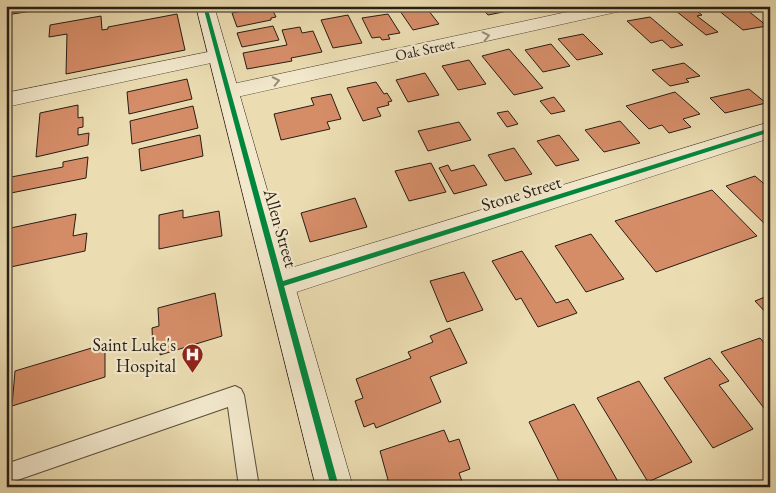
<svg xmlns="http://www.w3.org/2000/svg" width="776" height="493" font-family="'EB Garamond',serif">
<style>
.building{fill:#d58d68;stroke:#271d15}
.lines{fill:none;stroke-linecap:round;stroke-linejoin:round}
.lane-casing{stroke:#584d3c;stroke-width:2}
.street-casing{stroke:#584d3c;stroke-width:1}
.secondary-casing{stroke:#271d15;stroke-width:1}
.lane{fill:#f2e8cc;fill-rule:evenodd}
.street{fill:#f2e8cc;fill-rule:evenodd}
.secondary{fill:#f2e8cc;fill-rule:evenodd}
.cycleway-casing{stroke:#f2e8cc;stroke-width:3}
.cycleway{fill:#00873e;fill-rule:evenodd}
.oneway{stroke:#978d7a}
.labels{text-anchor:middle;dominant-baseline:central;stroke-width:4.5;stroke-linejoin:round;paint-order:stroke}
.far-street-label{font-size:15px;fill:#271d15;stroke:#f2e8cc}
.street-label{font-size:18px;fill:#271d15;stroke:#f2e8cc}
.poi-label{font-size:18px;fill:#271d15;stroke:#f2e8cc;text-anchor:end}
</style>
<rect width="100%" height="100%" fill="#ebdcb1"/>
<filter id="stains"><feTurbulence type="fractalNoise" baseFrequency=".004" numOctaves="4"/><feColorMatrix values="0 0 0 0 .2 0 0 0 0 .09 0 0 0 0 .02 0 0 0 .5 -.17"/></filter>
<radialGradient id="worn" r=".72"><stop offset=".6" stop-color="#630" stop-opacity="0"/><stop offset="1" stop-color="#630" stop-opacity=".3"/></radialGradient>
<g class="building">
<path d="M 6,6 L 32,6 L 32,11 L 6,15 Z"/>
<path d="M 123,6 L 145,6 L 123,11 Z"/>
<path d="M 425,6 L 439,24 L 413,30 L 400,11 Z"/>
<path d="M 480,6 L 510,6 L 513,10 L 488,15 Z"/>
<path d="M 713,6 L 742,6 L 767,26 L 743,30 Z"/>
<path d="M 266,7 L 267,10 L 272,9 L 276,17 L 271,18 L 271,20 L 237,27 L 232,13 Z"/>
<path d="M 693,8 L 702,15 L 697,16 L 718,32 L 706,35 L 676,11 Z"/>
<path d="M 177,14 L 185,50 L 66,74 L 67,34 L 49,37 L 50,25 L 101,16 L 102,30 L 108,29 L 108,27 Z"/>
<path d="M 388,14 L 400,33 L 388,35 L 390,39 L 382,40 L 380,37 L 372,38 L 362,18 Z"/>
<path d="M 348,15 L 362,43 L 333,48 L 321,20 Z"/>
<path d="M 650,17 L 683,45 L 671,48 L 662,40 L 651,43 L 627,21 Z"/>
<path d="M 273,26 L 279,40 L 242,47 L 237,33 Z"/>
<path d="M 300,27 L 302,33 L 313,31 L 322,52 L 291,58 L 292,61 L 247,69 L 243,53 L 287,45 L 282,30 Z"/>
<path d="M 583,34 L 603,54 L 577,60 L 558,39 Z"/>
<path d="M 551,44 L 570,66 L 543,72 L 525,50 Z"/>
<path d="M 509,49 L 543,88 L 514,95 L 482,56 Z"/>
<path d="M 469,60 L 486,84 L 458,90 L 442,66 Z"/>
<path d="M 684,63 L 700,76 L 686,79 L 689,82 L 670,86 L 652,70 Z"/>
<path d="M 425,73 L 439,95 L 408,102 L 396,80 Z"/>
<path d="M 187,79 L 192,99 L 129,114 L 127,92 Z"/>
<path d="M 376,82 L 384,94 L 387,93 L 392,101 L 388,102 L 389,105 L 377,108 L 381,116 L 363,121 L 347,88 Z"/>
<path d="M 749,89 L 766,103 L 725,113 L 710,98 Z"/>
<path d="M 675,92 L 700,114 L 683,119 L 691,127 L 669,133 L 662,125 L 649,129 L 626,106 Z"/>
<path d="M 331,94 L 341,119 L 327,122 L 330,129 L 281,140 L 274,114 L 314,105 L 311,98 Z"/>
<path d="M 554,97 L 565,111 L 551,114 L 540,101 Z"/>
<path d="M 78,105 L 78,118 L 83,117 L 83,127 L 78,128 L 78,135 L 89,133 L 88,145 L 36,157 L 40,113 Z"/>
<path d="M 193,106 L 198,128 L 132,144 L 130,121 Z"/>
<path d="M 508,111 L 518,124 L 507,127 L 497,113 Z"/>
<path d="M 620,121 L 640,143 L 604,152 L 585,130 Z"/>
<path d="M 459,122 L 471,140 L 428,151 L 418,131 Z"/>
<path d="M 200,135 L 203,156 L 141,171 L 139,149 Z"/>
<path d="M 559,135 L 579,160 L 556,166 L 537,141 Z"/>
<path d="M 514,148 L 532,174 L 505,181 L 488,155 Z"/>
<path d="M 88,157 L 86,178 L 6,194 L 6,178 L 63,167 L 63,162 Z"/>
<path d="M 431,163 L 446,192 L 409,201 L 395,171 Z"/>
<path d="M 448,165 L 451,171 L 474,165 L 487,185 L 454,194 L 439,168 Z"/>
<path d="M 755,176 L 770,189 L 770,229 L 726,186 Z"/>
<path d="M 712,190 L 757,236 L 656,272 L 615,221 Z"/>
<path d="M 355,198 L 367,227 L 310,242 L 301,213 Z"/>
<path d="M 183,210 L 183,218 L 219,211 L 222,236 L 159,249 L 159,215 Z"/>
<path d="M 76,214 L 73,236 L 87,233 L 85,251 L 6,268 L 6,229 Z"/>
<path d="M 591,234 L 624,279 L 586,292 L 555,246 Z"/>
<path d="M 522,251 L 556,303 L 568,299 L 577,313 L 538,327 L 521,298 L 516,300 L 492,261 Z"/>
<path d="M 464,272 L 483,310 L 447,322 L 430,281 Z"/>
<path d="M 215,293 L 222,336 L 160,355 L 160,349 L 153,351 L 152,328 L 159,326 L 158,308 Z"/>
<path d="M 770,295 L 770,317 L 755,301 Z"/>
<path d="M 450,328 L 467,363 L 430,377 L 441,402 L 376,428 L 374,423 L 364,427 L 355,401 L 363,398 L 356,379 L 411,358 L 408,352 L 433,342 L 430,336 Z"/>
<path d="M 760,338 L 770,350 L 770,416 L 721,352 Z"/>
<path d="M 105,344 L 105,377 L 12,406 L 15,371 Z"/>
<path d="M 710,358 L 729,381 L 719,385 L 753,429 L 713,448 L 664,378 Z"/>
<path d="M 639,381 L 692,462 L 648,482 L 597,398 Z"/>
<path d="M 574,404 L 621,487 L 562,487 L 529,422 Z"/>
<path d="M 444,430 L 449,442 L 459,439 L 470,469 L 459,473 L 464,487 L 390,487 L 380,451 Z"/>
</g>
<g class="lines">
<defs>
<path id="lane" d="M 235,386 L 241,389 L 244,395 L 259,487 L 239,487 L 228,407 L 6,484 L 6,464 Z"/>
<g id="street">
<path d="M 595,6 L 630,6 L 627,10 L 621,11 L 228,99 L 220,97 L 217,92 L 220,87 L 228,85 Z"/>
<path d="M 218,50 L 225,52 L 228,56 L 225,60 L 6,107 L 6,93 Z"/>
<path d="M 770,122 L 770,138 L 281,297 L 271,293 L 267,284 L 271,275 L 281,271 Z"/>
</g>
<path id="secondary" d="M 196,6 L 214,6 L 353,487 L 316,487 Z"/>
</defs>
<use href="#lane" class="lane-casing"/>
<use href="#street" class="street-casing"/>
<use href="#secondary" class="secondary-casing"/>
<use href="#lane" class="lane"/>
<use href="#street" class="street"/>
<use href="#secondary" class="secondary"/>
<defs>
<path id="cycleway" d="M 203,6 L 207,6 L 283,281 L 770,128 L 770,132 L 284,286 L 339,487 L 331,487 Z"/>
</defs>
<use href="#cycleway" class="cycleway-casing"/>
<use href="#cycleway" class="cycleway"/>
</g>
<defs><path id="oneway-chevron" d="M-2-3.5L2.5 0L-2 3.5" fill="none" stroke-width="1.6" stroke-linecap="round" stroke-linejoin="round" transform="scale(1.25)"/></defs>
<g class="oneway">
<use href="#oneway-chevron" transform="translate(486 36) rotate(-12)"/>
<use href="#oneway-chevron" transform="translate(276 81) rotate(-12)"/>
</g>
<defs>
<symbol id="hospital-pin" viewBox="-11 -11 22 30"><path d="M0 17L-7.5 6A9.5 9.5 0 1 1 7.5 6Z" fill="#8f2418" stroke="#f2e8cc"/><path d="M-5-5h3v3.5h4V-5h3V5h-3V1.5h-4V5h-3Z" fill="#fff"/></symbol>
</defs>
<g fill-rule="evenodd">
<use href="#hospital-pin" x="180" y="342" width="25" height="34"/>
</g>
<g class="labels">
<g class="far-street-label">
<text transform="translate(425 49) rotate(-12)">Oak Street</text>
</g>
<g class="street-label">
<text transform="translate(521 193) rotate(-17)">Stone Street</text>
<text transform="translate(281 228) rotate(74)">Allen Street</text>
</g>
<g class="poi-label">
<text x="176" y="344">Saint Luke's<tspan x="176" dy="21">Hospital</tspan></text>
</g>
</g>
<rect width="776" height="493" fill="none" stroke="#ebdcb1" stroke-width="25"/>
<rect x="8" y="8" width="761" height="478" fill="none" stroke="#271d15" stroke-width="2.5"/>
<rect x="12" y="12" width="751" height="468" fill="none" stroke="#271d15"/>
<rect width="100%" height="100%" filter="url(#stains)"/>
<rect width="100%" height="100%" fill="url(#worn)"/>
</svg>
